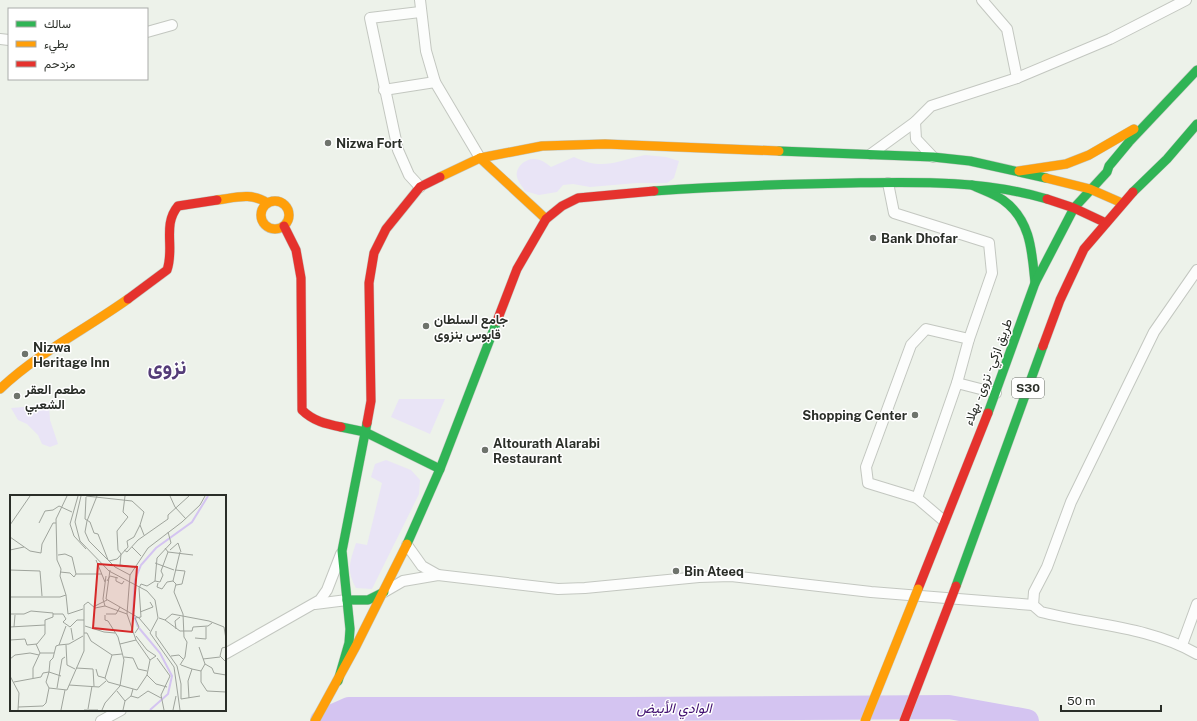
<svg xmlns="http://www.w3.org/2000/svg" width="1197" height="721" font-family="'Public Sans',Vazirmatn,sans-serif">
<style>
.green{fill:#e9e4f6}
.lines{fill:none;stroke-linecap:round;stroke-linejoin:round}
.river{stroke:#d4c4f1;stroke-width:24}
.street-casing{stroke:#c3c7c0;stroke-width:12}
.fast-casing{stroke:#c3c7c0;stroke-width:10}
.slow-casing{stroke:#c3c7c0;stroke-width:10}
.jam-casing{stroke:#c3c7c0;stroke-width:10}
.street{stroke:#fcfdfc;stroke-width:10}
.fast{stroke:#30b455;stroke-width:9}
.slow{stroke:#ff9f0a;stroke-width:9}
.jam{stroke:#e5322d;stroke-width:9}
.slow-bridge-casing{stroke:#caccc9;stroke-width:10;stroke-linecap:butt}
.jam-bridge-casing{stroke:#caccc9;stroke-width:10;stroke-linecap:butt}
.slow-bridge{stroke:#ff9f0a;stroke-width:9}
.jam-bridge{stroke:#e5322d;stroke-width:9}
.poi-dot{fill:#6e736c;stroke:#fff;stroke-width:1.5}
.labels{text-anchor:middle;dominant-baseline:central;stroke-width:3;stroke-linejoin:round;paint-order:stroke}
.shield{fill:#fff;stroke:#6a6d68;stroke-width:1}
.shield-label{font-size:12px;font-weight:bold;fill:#2a2e28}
.poi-label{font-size:13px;font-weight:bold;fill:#2a2e28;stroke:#fff;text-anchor:start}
.street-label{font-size:13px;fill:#2a2e28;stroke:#fff}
.water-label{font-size:14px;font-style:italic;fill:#421071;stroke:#fff}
.town-label{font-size:21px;font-weight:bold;fill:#543c78;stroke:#fff}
.inset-river{fill:none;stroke:#d4c4f1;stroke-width:2}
.inset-road{fill:none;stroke:#9fa49c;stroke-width:1}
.view{fill:#d62828;fill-opacity:0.15;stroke:#d62828;stroke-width:2}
.inset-edge{fill:none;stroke:#2a2e28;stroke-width:2}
</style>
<rect width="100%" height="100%" fill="#edf2ea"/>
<g class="green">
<path d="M 645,155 L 666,157 L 679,161 L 674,178 L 667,183 L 637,183 L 590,187 L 573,184 L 563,185 L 557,192 L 539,195 L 525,191 C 523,187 518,182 517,177 C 515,167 525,159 534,159 C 541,159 546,163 551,167 L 574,157 C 603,171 616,161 645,155 Z"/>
<path d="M 399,399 L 445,399 L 430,434 L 391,417 Z"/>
<path d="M 49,405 L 50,420 L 58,444 L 50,447 L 42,444 L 38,435 L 27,424 L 18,420 L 11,408 Z"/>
<path d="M 386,460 L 411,470 L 420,480 L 419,494 L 372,589 L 356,588 C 346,570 350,562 356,543 L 367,545 L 382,483 L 371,477 L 375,464 Z"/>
</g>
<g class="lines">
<path class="river" d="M 322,721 L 349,709 L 625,709 L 949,707 L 1027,721"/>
<defs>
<g id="street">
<path d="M 420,0 L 426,51 L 435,82 L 480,158"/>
<path d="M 982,0 L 1007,29 L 1017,78"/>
<path d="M 147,32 L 172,25"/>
<path d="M 0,39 L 9,40"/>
<path d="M 384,90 L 435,82"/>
<path d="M 915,122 L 916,139 L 933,157"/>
<path d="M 871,154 L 915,122 L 931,106 L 1017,78 L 1110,39 L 1186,0"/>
<path d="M 888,183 L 894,213 L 989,243 L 992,273 L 969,339 L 957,383"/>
<path d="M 420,187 L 409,175 L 398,150 L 370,18 L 420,12"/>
<path d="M 1197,270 L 1154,332 L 1071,502 L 1047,567 L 1034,592 L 1033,605 L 1041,612 C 1093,625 1151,627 1197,654"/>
<path d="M 917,498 L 868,483 L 866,467 L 911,345 L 926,329 L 969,339"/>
<path d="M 944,521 L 917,498 L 957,383 L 996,393"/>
<path d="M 407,545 L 422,566 L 438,575"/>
<path d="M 384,592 L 403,581 L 438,575 L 558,589 L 585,588 L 699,577 L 731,576 L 871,592 L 1033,605"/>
<path d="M 315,604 L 347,600"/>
<path d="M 1182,645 L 1197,604"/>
<path d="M 225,654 L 320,600 L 327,590 L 341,554"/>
<path d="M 101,721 L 121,710"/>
</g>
<g id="fast">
<path d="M 779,151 L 933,157 L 970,161 L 1046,178"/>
<path d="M 972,185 C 982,190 993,193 1003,200 C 1031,220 1032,252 1035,283"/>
<path d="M 654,191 C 720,186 785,184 851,183 C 917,182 983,180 1047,199"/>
<path d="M 1133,192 L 1167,159 L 1197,124"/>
<path d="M 988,413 L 1035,283 L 1074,208 L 1107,172 L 1109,166 L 1129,142 L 1197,70"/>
<path d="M 341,427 L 365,432 L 440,469"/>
<path d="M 407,544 L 440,469 L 497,321"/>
<path d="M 956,586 L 1043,346"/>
<path d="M 347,600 L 368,600 L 384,592"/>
<path d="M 338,681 L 349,643 L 350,629 L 342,551 L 367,423"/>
</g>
<g id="slow">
<path d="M 480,158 L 546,219"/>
<path d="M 1019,171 L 1066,164 L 1089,155 L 1134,129"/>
<path d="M 440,177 L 480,158 L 542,146 L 605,144 L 779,151"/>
<path d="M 1046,178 L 1090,189 L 1122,203"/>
<path d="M 217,200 C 234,198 252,192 267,203"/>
<circle cx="275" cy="215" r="14"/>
<path d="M 0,389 C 38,353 86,329 128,299"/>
<path d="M 315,721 L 356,646 L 407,544"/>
</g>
<g id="jam">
<path d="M 1047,199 L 1074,208 L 1106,223"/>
<path d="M 284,226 L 296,250 L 301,278 L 302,410 C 313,421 326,424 341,427"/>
<path d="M 128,299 L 167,270 C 175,248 162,225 178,206 L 217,200"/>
<path d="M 497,321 L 517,269 L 546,219 L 562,206 L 578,198 L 654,191"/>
<path d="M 1043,346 L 1060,300 L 1084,249 L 1133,192"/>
<path d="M 367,423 L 371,401 L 369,283 L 374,253 L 386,229 L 420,187 L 440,177"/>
<path d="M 918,589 L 988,413"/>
</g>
</defs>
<use href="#street" class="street-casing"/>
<use href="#fast" class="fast-casing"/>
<use href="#slow" class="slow-casing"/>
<use href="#jam" class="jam-casing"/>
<use href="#street" class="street"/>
<use href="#fast" class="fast"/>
<use href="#slow" class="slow"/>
<use href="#jam" class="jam"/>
<defs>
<path id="slow-bridge" d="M 865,721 L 918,589"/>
<path id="jam-bridge" d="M 904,721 L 956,586"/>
</defs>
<use href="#slow-bridge" class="slow-bridge-casing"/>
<use href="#jam-bridge" class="jam-bridge-casing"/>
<use href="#slow-bridge" class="slow-bridge"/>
<use href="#jam-bridge" class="jam-bridge"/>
</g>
<g class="poi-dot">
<circle cx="328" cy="143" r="4"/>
<circle cx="873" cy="238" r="4"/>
<circle cx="426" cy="326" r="4"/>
<circle cx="25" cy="354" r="4"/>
<circle cx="17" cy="396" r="4"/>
<circle cx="915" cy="415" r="4"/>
<circle cx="485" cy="450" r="4"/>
<circle cx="676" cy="571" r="4"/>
</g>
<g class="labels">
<rect class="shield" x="1012" y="378" width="32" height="20" rx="3"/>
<g class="shield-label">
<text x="1028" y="388">S30</text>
</g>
<g class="poi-label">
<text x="336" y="143">Nizwa Fort</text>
<text x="881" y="238">Bank Dhofar</text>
<text x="434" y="319">جامع السلطان<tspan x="434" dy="15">قابوس بنزوى</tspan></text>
<text x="33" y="347">Nizwa<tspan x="33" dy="15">Heritage Inn</tspan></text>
<text x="25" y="389">مطعم العقر<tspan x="25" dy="15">الشعبي</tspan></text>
<text x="907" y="415" text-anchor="end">Shopping Center</text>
<text x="493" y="443">Altourath Alarabi<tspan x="493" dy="15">Restaurant</tspan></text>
<text x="684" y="571">Bin Ateeq</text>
</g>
<g class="street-label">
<text transform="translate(988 372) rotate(-69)">طريق ازكي - نزوى - بهلاء</text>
</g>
<g class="water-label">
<text x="674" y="708">الوادي الأبيض</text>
</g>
<g class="town-label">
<text x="167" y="366">نزوى</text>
</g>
</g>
<g transform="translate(10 495)">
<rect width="216" height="216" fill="#edf2ea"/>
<path class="inset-river" d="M 128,132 L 123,118 L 125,85 L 131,70 L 146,53 L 182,27 L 198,1M 129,133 L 150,158 L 162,181 L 158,199 L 140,215"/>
<path class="inset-road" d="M 68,1 L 60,29 L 64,41 L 76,54M 71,1 L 65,27 L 70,46 L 99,76 L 137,96 L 145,105 L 148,123 L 140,138 L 164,172 L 170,215M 76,1 L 122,6 L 134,17 L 130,30 L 134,40M 87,1 L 77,26 L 75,37 L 79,46 L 105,72 L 120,80 L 138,53 L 172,27 L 190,10 L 195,1M 115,1 L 113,17 L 118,22 L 107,36 L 108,55 L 111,59 L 110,70 L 123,72M 160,1 L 165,12 L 176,24M 76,2 L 75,24 L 80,27 L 84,38 L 88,39 L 98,65M 29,28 L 35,16 L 43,15 L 49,11 L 62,17M 0,30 L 20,1M 0,42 L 20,56 L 31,58 L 32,49 L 43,28 L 46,28M 122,52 L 131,61M 155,53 L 158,57 L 183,60M 0,55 L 14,52M 114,55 L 117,57 L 128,45 L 158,24 L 158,20 L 179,1M 160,55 L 168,48 L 171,57M 170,57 L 163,86 L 166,89 L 164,97 L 173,119 L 174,142 L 177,147 L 175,162 L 170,170M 48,60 L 55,59 L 62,62 L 66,79M 86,65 L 95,87M 99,66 L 107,64 L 118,52 L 117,46 L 124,42 L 130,30M 145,68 L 164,75M 0,75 L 30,76 L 32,101M 100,75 L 96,104 L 129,123 L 140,136M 165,75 L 175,76 L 172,89 L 166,90M 50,77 L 60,78 L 64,82 L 66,79 L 92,79M 120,80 L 117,119 L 126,145 L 140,165 L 137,180 L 146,189 L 157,192M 96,81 L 93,104 L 95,111 L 117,119M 106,82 L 106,86 L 112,89 L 114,86M 97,86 L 100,81 L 108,83M 145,86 L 147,63 L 161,48 L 158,37M 148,88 L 147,92 L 152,94 L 157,87 L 163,86M 56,100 L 58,119 L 73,114M 0,102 L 50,102 L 56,100 L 50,81 L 51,74 L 47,65 L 46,24 L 57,1M 85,111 L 97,105M 130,117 L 143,112 L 140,107M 0,119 L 14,119 L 21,116 L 43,118 L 43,122 L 35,125 L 35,139 L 27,149 L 17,150 L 15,144 L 0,145M 43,119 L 53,119 L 56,124 L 53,127 L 60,132 L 67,125 L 74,125M 96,119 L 106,119 L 110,112M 149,123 L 155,125 L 162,119 L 199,126 L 214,132 L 216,144M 155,125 L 170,136 L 182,136 L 183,132 L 198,131 L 202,128M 75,131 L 94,137 L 105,138M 0,132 L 35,130M 4,132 L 5,120M 61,133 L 63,145M 166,134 L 165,126 L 170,122M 146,136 L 146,141 L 167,171 L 171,189 L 171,204 L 190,201M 74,138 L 77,138 L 81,146 L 102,160 L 112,159M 125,138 L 129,132 L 125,123 L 131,122 L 129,93 L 131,89 L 137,91 L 145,86 L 150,87 L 153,80 L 151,76 L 158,57M 126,141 L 137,155 L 146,161 L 140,165M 185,143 L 196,144 L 196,132M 110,149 L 126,145M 49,150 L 59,149 L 73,141M 56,150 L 57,170 L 65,174M 189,152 L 195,169M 216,152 L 212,153 L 210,161 L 216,167M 30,158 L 44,158M 102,160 L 95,183 L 98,187 L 127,195 L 137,180M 161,161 L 169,160 L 173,164M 114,162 L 123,163 L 128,174 L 137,176M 147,163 L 160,181 L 151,200 L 154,215M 0,164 L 5,160 L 20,158 L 29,160M 193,164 L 210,162M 171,170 L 182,174 L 178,186 L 179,203M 66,173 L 83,174 L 84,191M 86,174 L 88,181 L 95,183M 182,174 L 191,176 L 195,169 L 202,173 L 204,178 L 216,180M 191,176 L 191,187 L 197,196 L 216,197M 0,181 L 9,198 L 8,215M 23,183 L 23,173 L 30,158 L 26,149M 4,187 L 31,182 L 33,178 L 39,177 L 40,166 L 43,163 L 46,151 L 49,150 L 56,131M 59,190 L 89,192 L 96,186M 39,193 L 36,187 L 39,177 L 51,181M 47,193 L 52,164 L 55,162M 107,196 L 115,206 L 113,215M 121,201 L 128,203 L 138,196 L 151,203M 115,206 L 121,201 L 123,194M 8,212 L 33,211 L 36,208 L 39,193 L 57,195 L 74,156 L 74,110 L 78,107 L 85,113 L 95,111M 78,214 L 82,191M 51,215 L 55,195M 74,215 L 88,215M 92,215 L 95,208 L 110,191 L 114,165 L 108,142 L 98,126 L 95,125 L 95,120M 163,215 L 166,201"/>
<path class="view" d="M 88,69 L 127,72 L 122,137 L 83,133 Z"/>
<rect width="216" height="216" class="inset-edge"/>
</g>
<rect x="8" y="8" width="140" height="72" fill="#ffffff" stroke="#aaaba9"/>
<rect x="16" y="21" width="20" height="6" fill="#30b455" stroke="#aaaba9"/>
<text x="44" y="28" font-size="12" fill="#2a2e28">سالك</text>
<rect x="16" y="41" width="20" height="6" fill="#ff9f0a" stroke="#aaaba9"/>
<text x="44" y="48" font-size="12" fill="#2a2e28">بطيء</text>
<rect x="16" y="61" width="20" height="6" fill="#e5322d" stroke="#aaaba9"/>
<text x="44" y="68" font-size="12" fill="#2a2e28">مزدحم</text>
<path d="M1061 705v6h100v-6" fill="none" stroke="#2a2e28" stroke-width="2"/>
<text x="1067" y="705" font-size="12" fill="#2a2e28" stroke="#ffffff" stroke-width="3" paint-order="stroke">50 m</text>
</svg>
